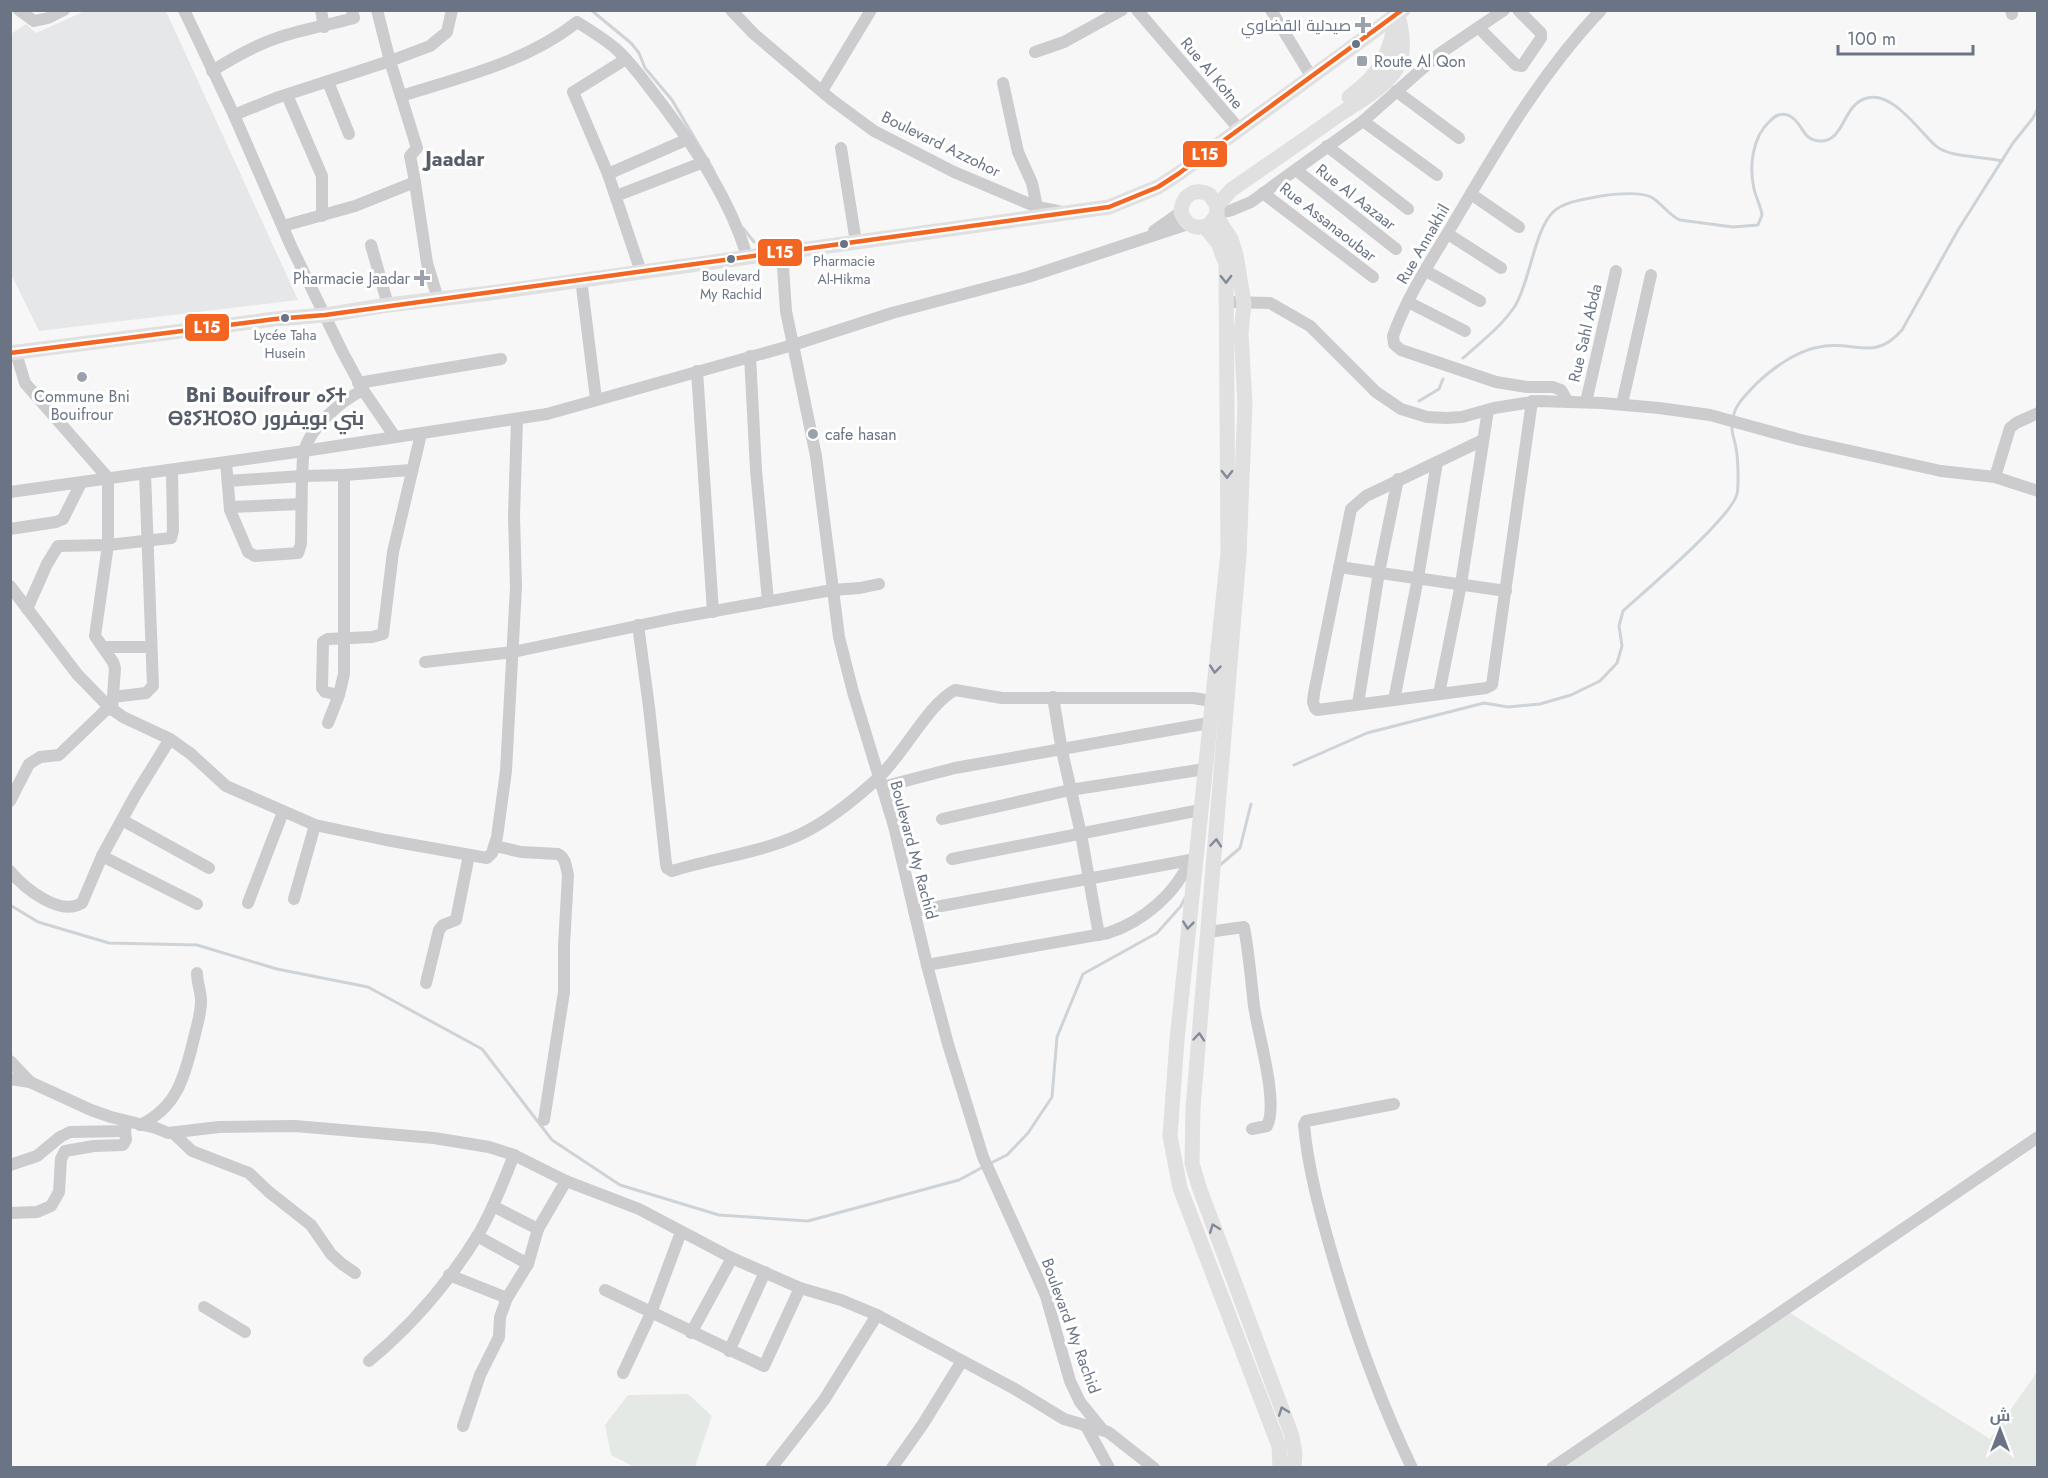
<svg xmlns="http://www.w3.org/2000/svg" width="2048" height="1478" font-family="Jost,Cairo,'Noto Sans Tifinagh',sans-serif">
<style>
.built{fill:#e6e7e8}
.green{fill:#e5e9e5}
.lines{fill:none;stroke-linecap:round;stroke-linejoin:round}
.stream{stroke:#ced3d8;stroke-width:3}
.minor{stroke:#ccccce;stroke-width:12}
.major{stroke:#e0e0e1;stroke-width:15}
.bus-1-casing{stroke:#fff;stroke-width:9}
.bus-1{stroke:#f26522;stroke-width:4.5}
.oneway{stroke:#828a97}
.poi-dot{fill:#9ba2ad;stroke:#fff;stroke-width:2}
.bus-dot{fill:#6a7485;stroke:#fff;stroke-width:2}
.labels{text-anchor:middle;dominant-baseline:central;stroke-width:6;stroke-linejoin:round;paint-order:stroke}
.bus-label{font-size:14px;fill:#6a7485;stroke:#fff}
.poi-label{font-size:16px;fill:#6a7485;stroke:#fff;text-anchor:end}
.street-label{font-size:16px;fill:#6a7485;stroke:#fff}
.quarter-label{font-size:20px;font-weight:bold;fill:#575e6a;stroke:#fff}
.line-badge{stroke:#fff;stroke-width:2}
.badge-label{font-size:16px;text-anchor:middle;font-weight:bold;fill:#fff}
</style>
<rect width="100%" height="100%" fill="#f7f7f7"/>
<path class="built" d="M 85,11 L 166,11 L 298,300 L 39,331 L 11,274 L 11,34 L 26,24 L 36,33 Z"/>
<g class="green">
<path d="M 1787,1311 L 1990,1439 L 2037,1372 L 2037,1467 L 1561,1468 Z"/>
<path d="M 688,1394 L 712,1416 L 695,1467 L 634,1467 L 611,1455 L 605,1425 L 628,1395 Z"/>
</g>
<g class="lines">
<g class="stream">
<path d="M 591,10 L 631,43 L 639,53 L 645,68 L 672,100 L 714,171"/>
<path d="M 743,228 L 754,242"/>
<path d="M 1463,358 C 1481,342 1502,326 1515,306 C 1530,282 1534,231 1553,212 C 1565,201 1586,199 1601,196 C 1615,194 1638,191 1651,197 C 1662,203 1668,215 1680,220 L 1733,227 L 1758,225 L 1762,215 C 1761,206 1756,198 1754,189 C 1749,167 1752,137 1770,121 C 1775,115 1783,112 1790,116 C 1803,123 1802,140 1819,141 C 1845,143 1842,104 1867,98 C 1893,91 1919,131 1936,146 C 1950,158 1984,156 2002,161"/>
<path d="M 1419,401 L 1439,389 L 1443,379"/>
<path d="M 1733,418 C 1735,404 1747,394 1756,384 C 1774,367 1799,349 1825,346 C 1858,342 1875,361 1902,330 L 1958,230 L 2013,143 L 2033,118 L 2038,108"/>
<path d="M 1294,765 L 1367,733 L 1484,703 L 1508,707 L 1540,704 L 1571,695 L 1600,681 L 1617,663 L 1622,646 L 1619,626 L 1623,611 C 1646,590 1731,518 1737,494 C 1739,484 1738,458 1736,448 C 1735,440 1731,433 1732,425"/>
<path d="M 1220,865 L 1240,848 L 1251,804"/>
<path d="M 10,905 L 38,922 L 109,943 L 197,945 L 277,969 L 368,987 L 482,1049 L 552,1140 L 620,1185 L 719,1215 L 808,1221 L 959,1180 L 985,1166"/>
<path d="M 991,1163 L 1007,1155 L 1028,1133 L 1052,1097 L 1057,1037 L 1083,974 L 1157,933 L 1181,906 L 1185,898"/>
</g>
<g class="minor">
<path d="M 19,10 L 34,21 L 48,18 L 64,10"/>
<path d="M 184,10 L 234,115 L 291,246 L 342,351 L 363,390 L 395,437"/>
<path d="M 321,10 L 324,27"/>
<path d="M 377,10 L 390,61 L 417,148 L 410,156 L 414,176 L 427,263 L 438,299"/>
<path d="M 731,10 L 754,34 L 832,100 L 874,131 L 954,172 L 1037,207 L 1058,211"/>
<path d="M 1137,10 L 1240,130"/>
<path d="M 1271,10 L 1311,76"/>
<path d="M 2011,10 L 2012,14"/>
<path d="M 1479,28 L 1516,65 L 1522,66 L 1541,38 L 1541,33 L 1518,10"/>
<path d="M 1035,52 L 1064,42 L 1122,10"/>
<path d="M 626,59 L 573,92 L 608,174 L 641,272"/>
<path d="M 212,71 C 234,57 255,45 280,37 C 304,29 329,25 354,18 L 352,10"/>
<path d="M 328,82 L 349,134"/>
<path d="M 1003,83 L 1018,152 L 1032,183 L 1037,207"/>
<path d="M 822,91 L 871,10"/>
<path d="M 1396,91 L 1459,138"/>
<path d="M 287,95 L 322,176 L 322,216"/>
<path d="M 401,96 C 461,77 527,62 577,22 C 590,30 603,38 615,48 C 633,64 647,85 662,104 C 697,151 730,200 747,256"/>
<path d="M 234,115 L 276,98 L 390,61 L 430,46 L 447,32 L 452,10"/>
<path d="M 1363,121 L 1437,175"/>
<path d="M 1327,146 L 1408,209"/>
<path d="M 841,148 L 856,242"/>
<path d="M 1296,170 L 1396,249"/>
<path d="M 608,174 L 688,139"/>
<path d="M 1263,193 L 1373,277"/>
<path d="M 1471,194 L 1519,227"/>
<path d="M 616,196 L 704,162"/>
<path d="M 1217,214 L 1232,210 L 1251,202 L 1363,121 L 1439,54 L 1504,10"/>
<path d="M 283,226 L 355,206 L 415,182"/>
<path d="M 1154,231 L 1181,212"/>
<path d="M 1448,234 L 1501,268"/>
<path d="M 371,245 L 388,305"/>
<path d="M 782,252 L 786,311 L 816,456 L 839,637 L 853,692 L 894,826 L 927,965 L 948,1044 L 983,1157 L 1046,1296 L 1070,1381 L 1080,1402 L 1102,1429"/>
<path d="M 1426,271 L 1480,301"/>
<path d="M 581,279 L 596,399"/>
<path d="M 1227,302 L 1270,303 L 1310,326 L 1376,392 L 1401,409 L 1427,417 L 1446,418 L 1462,417 L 1494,408 L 1538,401 L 1602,403 L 1659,408 L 1710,415 L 1801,440 L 1941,471 L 1995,477 L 2038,491"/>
<path d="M 1408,302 L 1465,331"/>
<path d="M 16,353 L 25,383 L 108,478 L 108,545 L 95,636 L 113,662 L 115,668 L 112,710"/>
<path d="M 750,356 L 756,470 L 768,601"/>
<path d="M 697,371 L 713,612"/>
<path d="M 358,383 L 501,359"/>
<path d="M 1568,402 L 1561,390 L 1553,387 L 1527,387 L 1496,382 L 1401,350 L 1394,344 L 1393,336 C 1407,296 1432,259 1453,224 C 1497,149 1541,73 1601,10"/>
<path d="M 1586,402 L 1616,271"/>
<path d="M 1622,404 L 1651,275"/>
<path d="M 1483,440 L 1366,496 L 1351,509 L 1314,693 L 1313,702 L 1315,708 L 1317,710 L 1486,688 L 1492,685 L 1532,401"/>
<path d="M 226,462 L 230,510 L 248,552 L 255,556 L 298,553 L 301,544 L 302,476 L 228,481"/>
<path d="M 344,475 L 411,470"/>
<path d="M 1995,477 L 2010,428 L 2016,423 L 2038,413"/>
<path d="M 10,492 L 304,451 L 547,414 L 793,345 L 892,313 L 1028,277 L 1188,224"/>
<path d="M 230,507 L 301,504"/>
<path d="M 10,529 L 56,522 L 63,519 L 81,483"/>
<path d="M 1339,567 L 1506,591"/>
<path d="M 10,586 L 77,674 L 109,707 L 123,717 L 170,739 L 191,754 L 226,786 L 315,825 L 386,840 L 487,858 L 492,853 L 497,837 L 506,771 L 516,587 L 514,516 L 517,419"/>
<path d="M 27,609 L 47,564 L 58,546 L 108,545 L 171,538 L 173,531 L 172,470"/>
<path d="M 638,625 L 649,707 L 666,864 L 667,868 L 672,871 C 714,858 759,853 799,835 C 827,822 854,800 877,779 C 902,757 928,704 955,690 L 1002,698 L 1193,698 L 1212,701"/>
<path d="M 103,647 L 151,647"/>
<path d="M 425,662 L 513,652 L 675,618 L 832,590 L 860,588 L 879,584"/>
<path d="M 1439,694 L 1461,584 L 1488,410"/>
<path d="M 339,695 L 325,692 L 322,688 L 323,642 L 328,639 L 372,637 L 383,634 L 393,552 L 421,434"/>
<path d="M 113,697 L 146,693 L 153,686 L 145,473"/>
<path d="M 1053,697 L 1062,751 L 1081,834 L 1099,935"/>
<path d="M 1394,700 L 1418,578 L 1437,462"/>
<path d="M 1358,704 L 1379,572 L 1398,479"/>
<path d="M 328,723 L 339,695 L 344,674 L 344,475 L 302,476 C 303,468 302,459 304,452 C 310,427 341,401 363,390"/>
<path d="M 882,787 L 955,768 L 1209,723"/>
<path d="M 10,801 L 29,764 L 40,757 L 59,755 L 109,707"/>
<path d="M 942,819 L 1070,790 L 1205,769"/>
<path d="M 122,820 L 209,868"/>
<path d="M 495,846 L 521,852 L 558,854 C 566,858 566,867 568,875 L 564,945 L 564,992 L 544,1120"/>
<path d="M 102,856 L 197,904"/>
<path d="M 952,859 L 1200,810"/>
<path d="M 10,871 C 24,888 60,917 82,903 L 102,856 L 136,794 L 170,739"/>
<path d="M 294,899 L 315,825"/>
<path d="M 248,903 L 283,812"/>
<path d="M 914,911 L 1190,860 L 1195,862"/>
<path d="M 1208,932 L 1244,927 C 1249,954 1251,980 1254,1006 C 1258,1034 1279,1103 1267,1126 L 1252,1129"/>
<path d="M 927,965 L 1108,933 C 1142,922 1176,894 1190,860"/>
<path d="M 426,983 L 439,930 L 443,925 L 456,920 L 469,855"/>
<path d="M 10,1061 L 30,1082"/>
<path d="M 10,1079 L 30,1082 L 91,1110 L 111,1117 L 156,1128 L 168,1133 L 219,1127 L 295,1126 L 434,1138 L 489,1147 L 514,1155 L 566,1181 L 639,1209 L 732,1258 L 800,1288 L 841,1300 L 877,1315 L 1013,1388 L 1064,1419 L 1108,1432 L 1154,1468"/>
<path d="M 1394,1104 L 1306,1121 L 1304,1125 C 1308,1169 1320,1212 1332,1254 C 1353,1327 1379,1399 1412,1468"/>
<path d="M 140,1125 C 176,1108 184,1079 193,1042 C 196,1029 201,1015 201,1001 C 201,991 197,983 197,973"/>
<path d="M 173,1133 L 192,1151 L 249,1173 L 269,1192 L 311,1225 L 331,1254 L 342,1264 L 355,1273"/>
<path d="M 10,1165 L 37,1156 L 60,1137 L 70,1132 L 125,1131 L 127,1123"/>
<path d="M 493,1206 L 538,1229"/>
<path d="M 10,1213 L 37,1212 L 51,1206 L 59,1192 L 61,1159 L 65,1151 L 94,1146 L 123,1145 L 126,1140 L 125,1131"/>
<path d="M 477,1236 L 528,1264"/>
<path d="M 449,1275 L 507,1298"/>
<path d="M 605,1290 L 764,1366 L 800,1288"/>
<path d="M 204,1307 L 245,1332"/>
<path d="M 691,1333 L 732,1258"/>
<path d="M 729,1351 L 765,1272"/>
<path d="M 369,1361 C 411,1326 449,1282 478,1235 C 493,1210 503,1182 514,1155"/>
<path d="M 623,1373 L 651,1313 L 681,1232"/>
<path d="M 463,1426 L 480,1375 L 499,1337 L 500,1317 L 507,1298 L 528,1264 L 538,1229 L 566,1181"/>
<path d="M 1086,1426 L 1109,1468"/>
<path d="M 771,1468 L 824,1400 L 877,1315"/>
<path d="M 892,1468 L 923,1424 L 962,1361"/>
<path d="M 1552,1468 L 2038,1137"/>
</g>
<g class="major">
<path d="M 1349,97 C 1381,74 1388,57 1396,21"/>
<path d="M 1217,206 L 1210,195 C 1195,187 1182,195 1181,212 C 1186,226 1197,231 1210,224 L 1217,214 L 1217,206 L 1231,190 C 1267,165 1304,140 1340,114 C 1358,102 1385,88 1397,68 C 1406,52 1402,32 1398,15"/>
<path d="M 1216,216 L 1231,239 L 1236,255 L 1244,303 L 1241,333 L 1245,404 L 1239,556 L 1193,1108 L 1192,1163 L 1199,1187 L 1292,1436 L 1295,1453 L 1294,1468"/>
<path d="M 1205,227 L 1218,243 L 1226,264 L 1228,553 L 1177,1040 L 1170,1136 L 1180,1188 L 1279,1446 L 1280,1468"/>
<path d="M 10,353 L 275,319 L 325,315 L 388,305 L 490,293 L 1109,207 L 1158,187 L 1178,174 L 1403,10"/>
</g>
<defs>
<path id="bus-1" d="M 10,353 L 275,319 L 325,315 L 1109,207 L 1158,187 L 1178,174 L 1402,10"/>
</defs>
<use href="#bus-1" class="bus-1-casing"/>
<use href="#bus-1" class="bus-1"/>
</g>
<defs><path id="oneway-chevron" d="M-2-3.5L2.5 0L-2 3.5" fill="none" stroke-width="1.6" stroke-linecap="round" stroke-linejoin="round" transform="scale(1.5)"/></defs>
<g class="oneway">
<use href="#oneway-chevron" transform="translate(1226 279) rotate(89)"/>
<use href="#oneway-chevron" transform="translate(1227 474) rotate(90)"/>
<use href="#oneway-chevron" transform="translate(1215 669) rotate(96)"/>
<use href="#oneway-chevron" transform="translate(1216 843) rotate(-85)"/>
<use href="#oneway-chevron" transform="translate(1188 925) rotate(96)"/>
<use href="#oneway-chevron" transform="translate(1199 1037) rotate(-85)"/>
<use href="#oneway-chevron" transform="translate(1214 1228) rotate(-111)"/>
<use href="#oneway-chevron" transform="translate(1283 1411) rotate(-110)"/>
</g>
<g class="poi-dot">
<path d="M1360 16h6v6h6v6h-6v6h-6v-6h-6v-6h6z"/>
<rect x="1356" y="55" width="12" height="12" rx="3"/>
<path d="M419 269h6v6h6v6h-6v6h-6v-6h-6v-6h6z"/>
<circle cx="82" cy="377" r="6"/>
<circle cx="813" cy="434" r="6"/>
</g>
<g class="bus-dot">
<circle cx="1356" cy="44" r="5"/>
<circle cx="844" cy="244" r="5"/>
<circle cx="731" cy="259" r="5"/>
<circle cx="285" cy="318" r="5"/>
</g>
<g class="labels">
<g class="bus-label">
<text x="844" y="261">Pharmacie<tspan x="844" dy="18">Al-Hikma</tspan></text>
<text x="731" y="276">Boulevard<tspan x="731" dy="18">My Rachid</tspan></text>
<text x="285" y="335">Lycée Taha<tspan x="285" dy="18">Husein</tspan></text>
</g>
<g class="poi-label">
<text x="1351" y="25">صيدلية القضاوي</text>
<text x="1374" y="61" text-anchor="start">Route Al Qon</text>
<text x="410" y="278">Pharmacie Jaadar</text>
<text x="82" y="396" text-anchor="middle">Commune Bni<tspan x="82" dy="18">Bouifrour</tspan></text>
<text x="825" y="434" text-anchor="start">cafe hasan</text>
</g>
<g class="street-label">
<text transform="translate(1212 73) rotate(50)">Rue Al Kotne</text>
<text transform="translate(941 144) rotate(26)">Boulevard Azzohor</text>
<text transform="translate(1356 197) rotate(38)">Rue Al Aazaar</text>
<text transform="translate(1328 222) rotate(38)">Rue Assanaoubar</text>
<text transform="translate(1423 244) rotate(-60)">Rue Annakhil</text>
<text transform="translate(1585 333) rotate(-77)">Rue Sahl Abda</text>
<text transform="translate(914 850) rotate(75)">Boulevard My Rachid</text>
<text transform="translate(1071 1326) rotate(70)">Boulevard My Rachid</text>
</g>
<g class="quarter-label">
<text x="455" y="159">Jaadar</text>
<text x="266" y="395">Bni Bouifrour ⴰⵢⵜ<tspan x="266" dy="23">ⴱⵓⵢⴼⵔⵓⵔ بني بويفرور</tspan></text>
</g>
</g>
<g class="line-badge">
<rect x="1182" y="140" width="46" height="28" rx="6" fill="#f26522"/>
<rect x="757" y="238" width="46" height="29" rx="6" fill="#f26522"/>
<rect x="184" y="313" width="46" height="29" rx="6" fill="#f26522"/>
</g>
<g class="badge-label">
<text x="1205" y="160">L15</text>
<text x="780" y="258">L15</text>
<text x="207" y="333">L15</text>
</g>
<rect width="2048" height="1478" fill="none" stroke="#6a7485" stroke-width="24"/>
<g transform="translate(2000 1430)" stroke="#ffffff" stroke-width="4.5" paint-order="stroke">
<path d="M0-4.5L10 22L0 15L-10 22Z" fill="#6a7485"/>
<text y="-9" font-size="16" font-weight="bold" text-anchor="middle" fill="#6a7485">ش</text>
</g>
<path d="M1838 45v9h135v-9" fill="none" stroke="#6a7485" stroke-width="3"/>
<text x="1847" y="45" font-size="18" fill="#6a7485" stroke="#ffffff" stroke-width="4.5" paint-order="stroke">100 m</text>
</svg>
